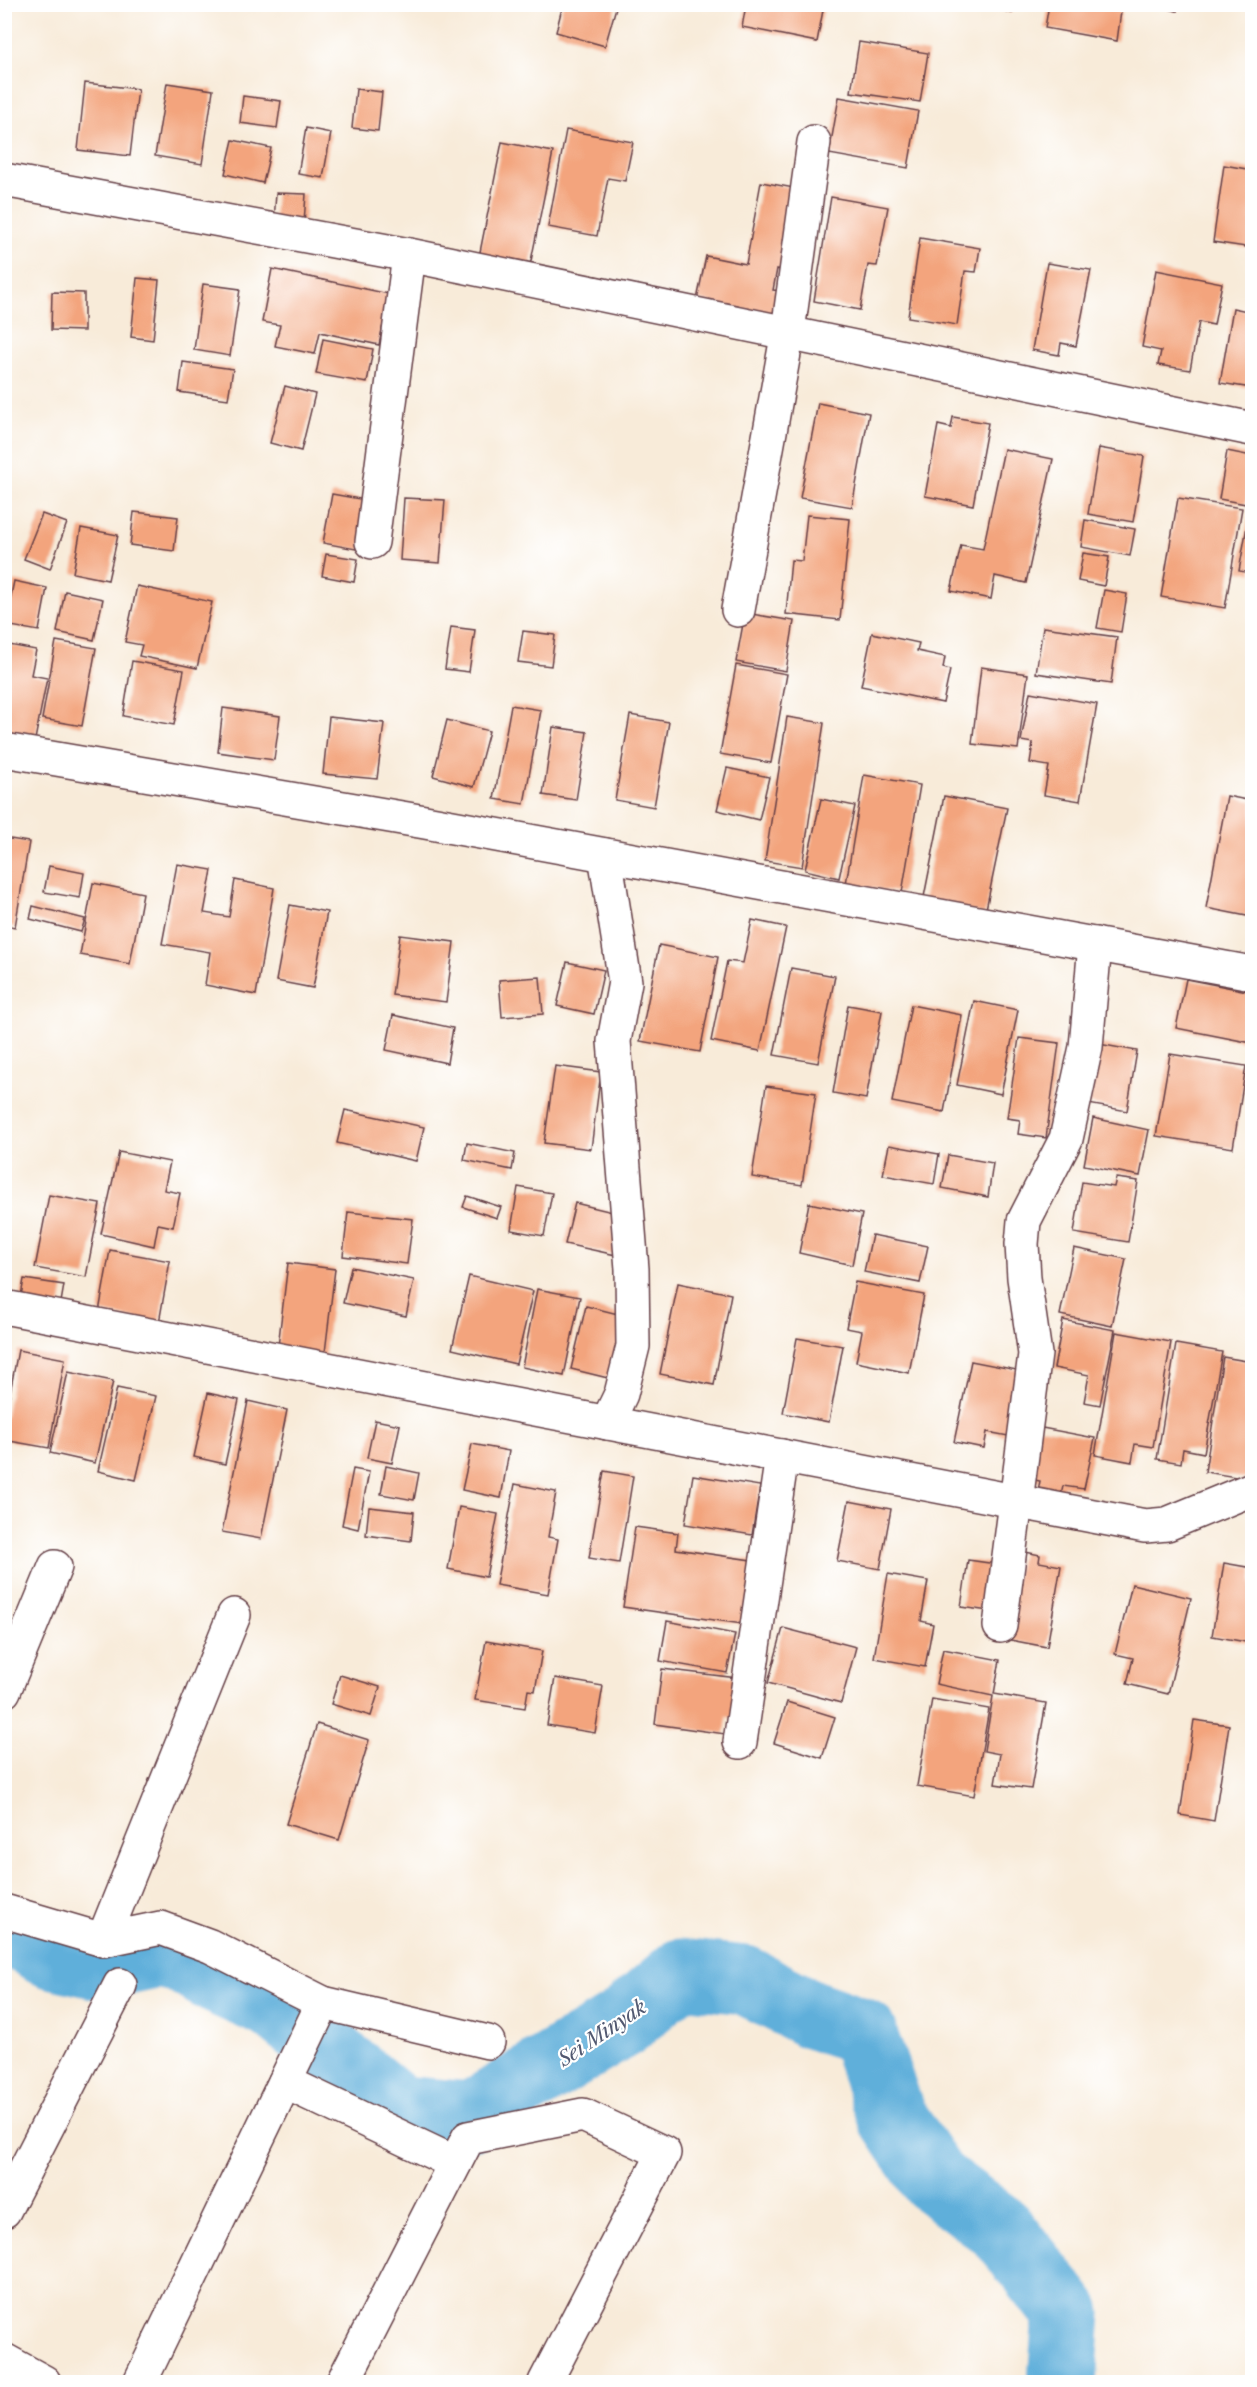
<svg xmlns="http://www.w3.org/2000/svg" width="1257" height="2387" font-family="'Libre Caslon Text',serif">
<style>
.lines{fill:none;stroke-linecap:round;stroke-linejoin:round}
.river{stroke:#5fafda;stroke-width:69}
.building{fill:#f3a47d}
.street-casing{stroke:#643e45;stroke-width:36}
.street{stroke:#fff;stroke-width:33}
.labels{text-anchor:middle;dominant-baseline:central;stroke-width:4.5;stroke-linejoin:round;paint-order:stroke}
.water-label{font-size:20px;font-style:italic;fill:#525971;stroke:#fff}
</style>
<rect width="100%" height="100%" fill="#fff"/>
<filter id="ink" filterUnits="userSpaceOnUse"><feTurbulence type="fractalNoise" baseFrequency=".0167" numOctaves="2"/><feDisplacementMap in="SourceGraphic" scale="12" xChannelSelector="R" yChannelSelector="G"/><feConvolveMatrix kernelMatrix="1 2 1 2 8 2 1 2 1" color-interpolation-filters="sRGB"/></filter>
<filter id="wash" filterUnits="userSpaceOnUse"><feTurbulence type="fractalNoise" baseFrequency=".008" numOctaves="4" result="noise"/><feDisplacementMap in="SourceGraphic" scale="24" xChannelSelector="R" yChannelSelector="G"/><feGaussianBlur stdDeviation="1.35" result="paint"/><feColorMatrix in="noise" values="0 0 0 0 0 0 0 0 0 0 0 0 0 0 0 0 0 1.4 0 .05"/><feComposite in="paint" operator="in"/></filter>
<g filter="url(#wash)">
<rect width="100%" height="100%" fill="#f8ebd9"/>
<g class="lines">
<path class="river" d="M 4,1928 L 51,1954 L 104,1966 L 159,1954 L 180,1959 L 218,1981 L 274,2006 L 399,2110 L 471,2116 L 623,2023 L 681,1973 L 745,1980 L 808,2013 L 862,2032 L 892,2117 L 934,2180 L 1001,2229 L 1067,2313 L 1062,2382"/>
</g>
<g id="blocks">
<g class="building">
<path d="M 563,4 L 617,4 L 605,46 L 556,32 Z"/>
<path d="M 976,4 L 1013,4 L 1012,13 Z"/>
<path d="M 1049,4 L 1122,4 L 1117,41 L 1045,28 Z"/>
<path d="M 1150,4 L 1178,4 L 1177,11 Z"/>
<path d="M 746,5 L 824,5 L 817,42 L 742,27 Z"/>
<path d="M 859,42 L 928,53 L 920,102 L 851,92 Z"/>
<path d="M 85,83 L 138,89 L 130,156 L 78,150 Z"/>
<path d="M 167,83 L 213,90 L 202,164 L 155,156 Z"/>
<path d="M 356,89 L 382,92 L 378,131 L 352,128 Z"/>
<path d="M 243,96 L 281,101 L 277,128 L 240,123 Z"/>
<path d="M 839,97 L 918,111 L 908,168 L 829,154 Z"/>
<path d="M 306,128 L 331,133 L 323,178 L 298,174 Z"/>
<path d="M 566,130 L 633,142 L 625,181 L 608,178 L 597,236 L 548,227 Z"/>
<path d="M 233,140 L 271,148 L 263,183 L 225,174 Z"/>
<path d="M 502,142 L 553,152 L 530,266 L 479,257 Z"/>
<path d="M 1224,165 L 1252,170 L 1252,248 L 1213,242 Z"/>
<path d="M 761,182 L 800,189 L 785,271 L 777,269 L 773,290 L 781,291 L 776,316 L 697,300 L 706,256 L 746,264 Z"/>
<path d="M 276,193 L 306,194 L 304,223 L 274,221 Z"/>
<path d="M 831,197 L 888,207 L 877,266 L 868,265 L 860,310 L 814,301 Z"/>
<path d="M 920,238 L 980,248 L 976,272 L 965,271 L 957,325 L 908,317 Z"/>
<path d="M 1047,263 L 1091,270 L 1076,346 L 1061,343 L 1059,355 L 1032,350 Z"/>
<path d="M 272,269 L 389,294 L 379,345 L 320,332 L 315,354 L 275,346 L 280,325 L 262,322 Z"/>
<path d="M 1156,270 L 1222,283 L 1214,325 L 1199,322 L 1190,370 L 1158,365 L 1161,351 L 1142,347 Z"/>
<path d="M 137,278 L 159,280 L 153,340 L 131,337 Z"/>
<path d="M 203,284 L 240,289 L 230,356 L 194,350 Z"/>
<path d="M 52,292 L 84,293 L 84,331 L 51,330 Z"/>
<path d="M 1233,308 L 1252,312 L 1252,388 L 1220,383 Z"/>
<path d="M 323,339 L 373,349 L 367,383 L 316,374 Z"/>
<path d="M 183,362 L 233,369 L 228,399 L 179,392 Z"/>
<path d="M 285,386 L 315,394 L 301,451 L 270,443 Z"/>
<path d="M 818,403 L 869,413 L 852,507 L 800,498 Z"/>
<path d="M 953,417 L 988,423 L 973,505 L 925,496 L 938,425 L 951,428 Z"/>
<path d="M 1099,448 L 1144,456 L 1133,522 L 1088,514 Z"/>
<path d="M 1004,449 L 1053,459 L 1026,583 L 995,576 L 991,599 L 951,591 L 961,545 L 983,549 Z"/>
<path d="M 1227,451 L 1252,456 L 1246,504 L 1219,499 Z"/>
<path d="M 332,494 L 371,501 L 361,550 L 323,543 Z"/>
<path d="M 404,498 L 445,500 L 440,563 L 400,560 Z"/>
<path d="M 1178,498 L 1242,508 L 1225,608 L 1161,597 Z"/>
<path d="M 1251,504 L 1252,504 L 1252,573 L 1239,571 Z"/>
<path d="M 134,512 L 178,517 L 174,551 L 130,545 Z"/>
<path d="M 42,514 L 67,523 L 50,569 L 24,559 Z"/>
<path d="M 807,515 L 850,519 L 840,620 L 786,614 L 791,560 L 802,561 Z"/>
<path d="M 1085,520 L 1135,529 L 1130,556 L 1081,547 Z"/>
<path d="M 81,528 L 118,535 L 108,580 L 73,573 Z"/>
<path d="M 1083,553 L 1109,557 L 1104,586 L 1078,581 Z"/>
<path d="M 326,554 L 358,559 L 354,582 L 322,576 Z"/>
<path d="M 14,581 L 47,588 L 39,631 L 5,625 Z"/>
<path d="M 137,586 L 212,602 L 197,668 L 139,656 L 142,645 L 125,642 Z"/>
<path d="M 1104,590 L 1127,594 L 1121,632 L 1097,628 Z"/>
<path d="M 65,591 L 103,599 L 94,640 L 57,632 Z"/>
<path d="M 745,613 L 794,621 L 786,671 L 736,662 Z"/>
<path d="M 451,627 L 475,630 L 469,672 L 445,669 Z"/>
<path d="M 1043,627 L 1117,637 L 1111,684 L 1036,673 Z"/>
<path d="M 523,631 L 555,635 L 551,666 L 518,662 Z"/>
<path d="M 872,633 L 919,643 L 917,651 L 945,657 L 943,668 L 950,670 L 943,703 L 861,686 Z"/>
<path d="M 56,641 L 96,648 L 82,726 L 42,719 Z"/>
<path d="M 4,644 L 36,650 L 31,675 L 47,678 L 33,750 L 4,745 Z"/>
<path d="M 132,661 L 184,670 L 174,725 L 123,716 Z"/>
<path d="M 736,665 L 787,674 L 771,763 L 720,754 Z"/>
<path d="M 981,667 L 1028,674 L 1018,749 L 972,744 Z"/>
<path d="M 1030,692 L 1097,704 L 1080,801 L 1044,795 L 1049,766 L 1030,763 L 1033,743 L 1021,741 Z"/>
<path d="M 511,705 L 541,710 L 524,804 L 494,799 Z"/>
<path d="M 223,708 L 280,716 L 274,760 L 218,752 Z"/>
<path d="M 630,715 L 669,722 L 654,807 L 615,800 Z"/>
<path d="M 329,717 L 384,723 L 377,779 L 323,774 Z"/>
<path d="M 787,717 L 824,723 L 802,867 L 765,861 Z"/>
<path d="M 447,720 L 489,731 L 474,787 L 433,776 Z"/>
<path d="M 553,727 L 587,732 L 576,800 L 543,795 Z"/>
<path d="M 727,768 L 769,777 L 759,820 L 717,810 Z"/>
<path d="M 864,775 L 920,785 L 902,893 L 846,884 Z"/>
<path d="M 944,796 L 1007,808 L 985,914 L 923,902 Z"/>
<path d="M 1227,796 L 1252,801 L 1252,917 L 1206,908 Z"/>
<path d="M 821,799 L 855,806 L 839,878 L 805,870 Z"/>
<path d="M 4,838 L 29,842 L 15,927 L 4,925 Z"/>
<path d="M 177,864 L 212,870 L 204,913 L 229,917 L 235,880 L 274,888 L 256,995 L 205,985 L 210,952 L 162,944 Z"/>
<path d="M 49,866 L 84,873 L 80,898 L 44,892 Z"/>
<path d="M 93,883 L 143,893 L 130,964 L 80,955 Z"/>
<path d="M 290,905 L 327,912 L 313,988 L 276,981 Z"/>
<path d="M 33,906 L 85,919 L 81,932 L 30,919 Z"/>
<path d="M 752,920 L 786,927 L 760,1051 L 711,1041 L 727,961 L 743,963 Z"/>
<path d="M 400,935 L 454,942 L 446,1002 L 392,995 Z"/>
<path d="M 659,945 L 718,957 L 700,1052 L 640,1041 Z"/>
<path d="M 567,962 L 604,970 L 594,1014 L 557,1006 Z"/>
<path d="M 791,968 L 835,976 L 818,1063 L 774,1055 Z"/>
<path d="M 540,977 L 543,1014 L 502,1017 L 499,980 Z"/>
<path d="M 1186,979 L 1252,992 L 1252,1043 L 1176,1028 Z"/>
<path d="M 974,1001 L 1018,1010 L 1001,1094 L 957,1085 Z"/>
<path d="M 848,1005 L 882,1011 L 866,1099 L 833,1093 Z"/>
<path d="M 911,1005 L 962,1015 L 944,1112 L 892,1102 Z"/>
<path d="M 393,1015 L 453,1028 L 447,1063 L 386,1050 Z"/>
<path d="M 1019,1038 L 1059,1043 L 1046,1138 L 1018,1134 L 1020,1120 L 1007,1118 Z"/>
<path d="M 1099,1044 L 1137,1051 L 1127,1111 L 1088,1104 Z"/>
<path d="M 1170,1054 L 1246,1066 L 1233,1148 L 1156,1136 Z"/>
<path d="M 555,1066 L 601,1072 L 591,1149 L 544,1143 Z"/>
<path d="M 766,1086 L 816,1093 L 802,1185 L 752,1177 Z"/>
<path d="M 345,1110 L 424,1127 L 416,1161 L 337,1143 Z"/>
<path d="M 1093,1118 L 1149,1130 L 1140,1176 L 1084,1165 Z"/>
<path d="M 467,1143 L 515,1153 L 512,1170 L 464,1160 Z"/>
<path d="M 889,1145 L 939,1154 L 934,1184 L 883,1175 Z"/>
<path d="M 119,1152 L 170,1162 L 164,1190 L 180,1193 L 173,1227 L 158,1224 L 154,1246 L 101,1234 Z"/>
<path d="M 948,1155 L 993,1163 L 988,1197 L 942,1188 Z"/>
<path d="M 1116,1178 L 1138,1181 L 1128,1242 L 1074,1233 L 1082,1182 L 1114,1187 Z"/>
<path d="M 518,1187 L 552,1193 L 544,1236 L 511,1230 Z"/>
<path d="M 49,1195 L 100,1204 L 86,1277 L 35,1268 Z"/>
<path d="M 467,1196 L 501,1207 L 497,1218 L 463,1207 Z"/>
<path d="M 575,1203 L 625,1215 L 616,1255 L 565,1244 Z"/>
<path d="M 809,1203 L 862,1214 L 852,1265 L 799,1253 Z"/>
<path d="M 348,1212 L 413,1219 L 407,1264 L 343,1256 Z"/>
<path d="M 872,1235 L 928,1246 L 920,1283 L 864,1272 Z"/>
<path d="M 1074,1248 L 1126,1259 L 1112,1326 L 1060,1315 Z"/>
<path d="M 110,1250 L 170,1261 L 159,1323 L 99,1312 Z"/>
<path d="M 288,1263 L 335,1269 L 324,1361 L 277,1355 Z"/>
<path d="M 351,1267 L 414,1280 L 406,1316 L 343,1303 Z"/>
<path d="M 469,1276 L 533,1291 L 516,1364 L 452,1349 Z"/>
<path d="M 24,1279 L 64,1285 L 59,1314 L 19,1307 Z"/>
<path d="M 855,1282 L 924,1295 L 909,1373 L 856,1362 L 862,1331 L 846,1328 Z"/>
<path d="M 678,1283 L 731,1294 L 714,1385 L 660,1374 Z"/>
<path d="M 537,1289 L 580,1297 L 564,1376 L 522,1367 Z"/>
<path d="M 586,1306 L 626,1316 L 612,1379 L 571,1369 Z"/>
<path d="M 1063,1320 L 1115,1330 L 1100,1405 L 1084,1402 L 1089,1375 L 1054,1368 Z"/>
<path d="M 1116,1332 L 1171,1342 L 1153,1447 L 1135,1444 L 1132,1462 L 1095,1455 Z"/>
<path d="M 797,1338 L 843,1346 L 829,1422 L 783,1413 Z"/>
<path d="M 1176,1344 L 1222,1352 L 1204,1453 L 1183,1449 L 1181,1463 L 1157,1459 Z"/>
<path d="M 18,1350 L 65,1359 L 49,1448 L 4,1440 L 4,1424 Z"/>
<path d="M 1223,1357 L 1252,1362 L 1252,1452 L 1248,1479 L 1205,1472 Z"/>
<path d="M 971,1361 L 1022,1371 L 1008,1436 L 987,1432 L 984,1448 L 954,1442 Z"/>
<path d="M 68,1372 L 113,1381 L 95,1463 L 50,1453 Z"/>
<path d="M 117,1388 L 156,1396 L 136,1480 L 98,1471 Z"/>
<path d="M 208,1393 L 239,1400 L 225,1464 L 194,1457 Z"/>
<path d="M 248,1401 L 287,1410 L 261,1539 L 222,1532 Z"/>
<path d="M 375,1420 L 400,1425 L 392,1463 L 367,1458 Z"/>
<path d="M 1037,1427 L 1095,1438 L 1084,1489 L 1063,1486 L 1059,1505 L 1036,1500 L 1040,1481 L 1026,1478 Z"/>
<path d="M 472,1444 L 509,1451 L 501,1498 L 462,1490 Z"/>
<path d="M 386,1466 L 419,1473 L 414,1500 L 381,1494 Z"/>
<path d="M 353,1469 L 369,1472 L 358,1529 L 342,1525 Z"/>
<path d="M 604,1471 L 633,1476 L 619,1563 L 589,1558 Z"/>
<path d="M 693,1475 L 760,1486 L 752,1535 L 685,1524 Z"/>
<path d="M 515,1484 L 556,1492 L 548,1537 L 558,1539 L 548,1594 L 496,1585 Z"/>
<path d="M 849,1501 L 891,1509 L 880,1569 L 837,1561 Z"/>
<path d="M 369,1507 L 414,1512 L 411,1541 L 366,1535 Z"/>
<path d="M 459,1507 L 498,1514 L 486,1577 L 448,1569 Z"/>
<path d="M 635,1527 L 678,1533 L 676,1549 L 758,1561 L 749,1625 L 623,1607 Z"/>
<path d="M 1021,1551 L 1040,1555 L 1039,1562 L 1061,1566 L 1047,1647 L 1005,1639 Z"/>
<path d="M 968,1560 L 1003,1565 L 996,1612 L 961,1607 Z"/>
<path d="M 1224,1563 L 1252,1568 L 1252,1643 L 1212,1636 Z"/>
<path d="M 888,1574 L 928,1581 L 921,1621 L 933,1624 L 925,1667 L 874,1658 Z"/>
<path d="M 1132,1584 L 1191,1598 L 1168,1694 L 1127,1684 L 1133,1658 L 1115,1654 Z"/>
<path d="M 667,1621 L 735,1634 L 727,1673 L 660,1661 Z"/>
<path d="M 783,1628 L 856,1647 L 841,1703 L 768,1683 Z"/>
<path d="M 486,1641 L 542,1651 L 535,1691 L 528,1690 L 525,1708 L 475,1700 Z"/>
<path d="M 943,1649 L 1000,1660 L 994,1694 L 1046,1703 L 1031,1789 L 995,1784 L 1000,1754 L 984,1751 L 993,1696 L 936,1684 Z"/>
<path d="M 662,1669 L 746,1679 L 741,1719 L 727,1717 L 725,1734 L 655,1724 Z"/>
<path d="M 340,1675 L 380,1687 L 371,1716 L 331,1704 Z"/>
<path d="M 555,1678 L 603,1686 L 595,1733 L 547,1725 Z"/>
<path d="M 932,1699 L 989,1709 L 974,1796 L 917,1786 Z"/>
<path d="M 787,1702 L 835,1717 L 822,1758 L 774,1743 Z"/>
<path d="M 1194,1720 L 1229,1725 L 1214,1821 L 1180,1815 Z"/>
<path d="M 317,1724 L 369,1740 L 339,1840 L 286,1824 Z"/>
</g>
</g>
</g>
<g filter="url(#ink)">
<use href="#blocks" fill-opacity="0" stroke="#643e45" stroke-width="1.5"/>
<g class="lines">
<defs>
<g id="street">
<path d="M 4,180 L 409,255 L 1252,429"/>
<path d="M 372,542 L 409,255"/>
<path d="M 738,610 L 788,331 L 814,142"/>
<path d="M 4,750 L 425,822 L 1252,973"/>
<path d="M 605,855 L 625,982 L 614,1041 L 632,1269 L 633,1346 L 621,1394 L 607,1423"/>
<path d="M 4,1307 L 1145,1526 L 1167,1524 L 1252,1489"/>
<path d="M 1000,1626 L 1035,1354 L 1024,1278 L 1022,1244 L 1024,1221 L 1066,1139 L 1086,1047 L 1095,944"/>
<path d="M 4,1691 L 55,1567"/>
<path d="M 740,1742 L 782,1456"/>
<path d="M 4,1911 L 103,1940 L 161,1928 L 210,1946 L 323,2003 L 488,2042"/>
<path d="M 103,1940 L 234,1615"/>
<path d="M 285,2082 L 455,2163"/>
<path d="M 4,2211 L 120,1985"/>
<path d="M 4,2360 L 44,2382"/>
<path d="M 140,2382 L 323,2003"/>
<path d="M 343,2382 L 468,2138 L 583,2115 L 664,2153 L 545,2382"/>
</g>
</defs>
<use href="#street" class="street-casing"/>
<use href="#street" class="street"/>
</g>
</g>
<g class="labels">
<g class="water-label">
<text transform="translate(602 2033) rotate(-34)">Sei Minyak</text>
</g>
</g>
<rect width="1257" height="2387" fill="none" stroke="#fff" stroke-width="24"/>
</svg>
